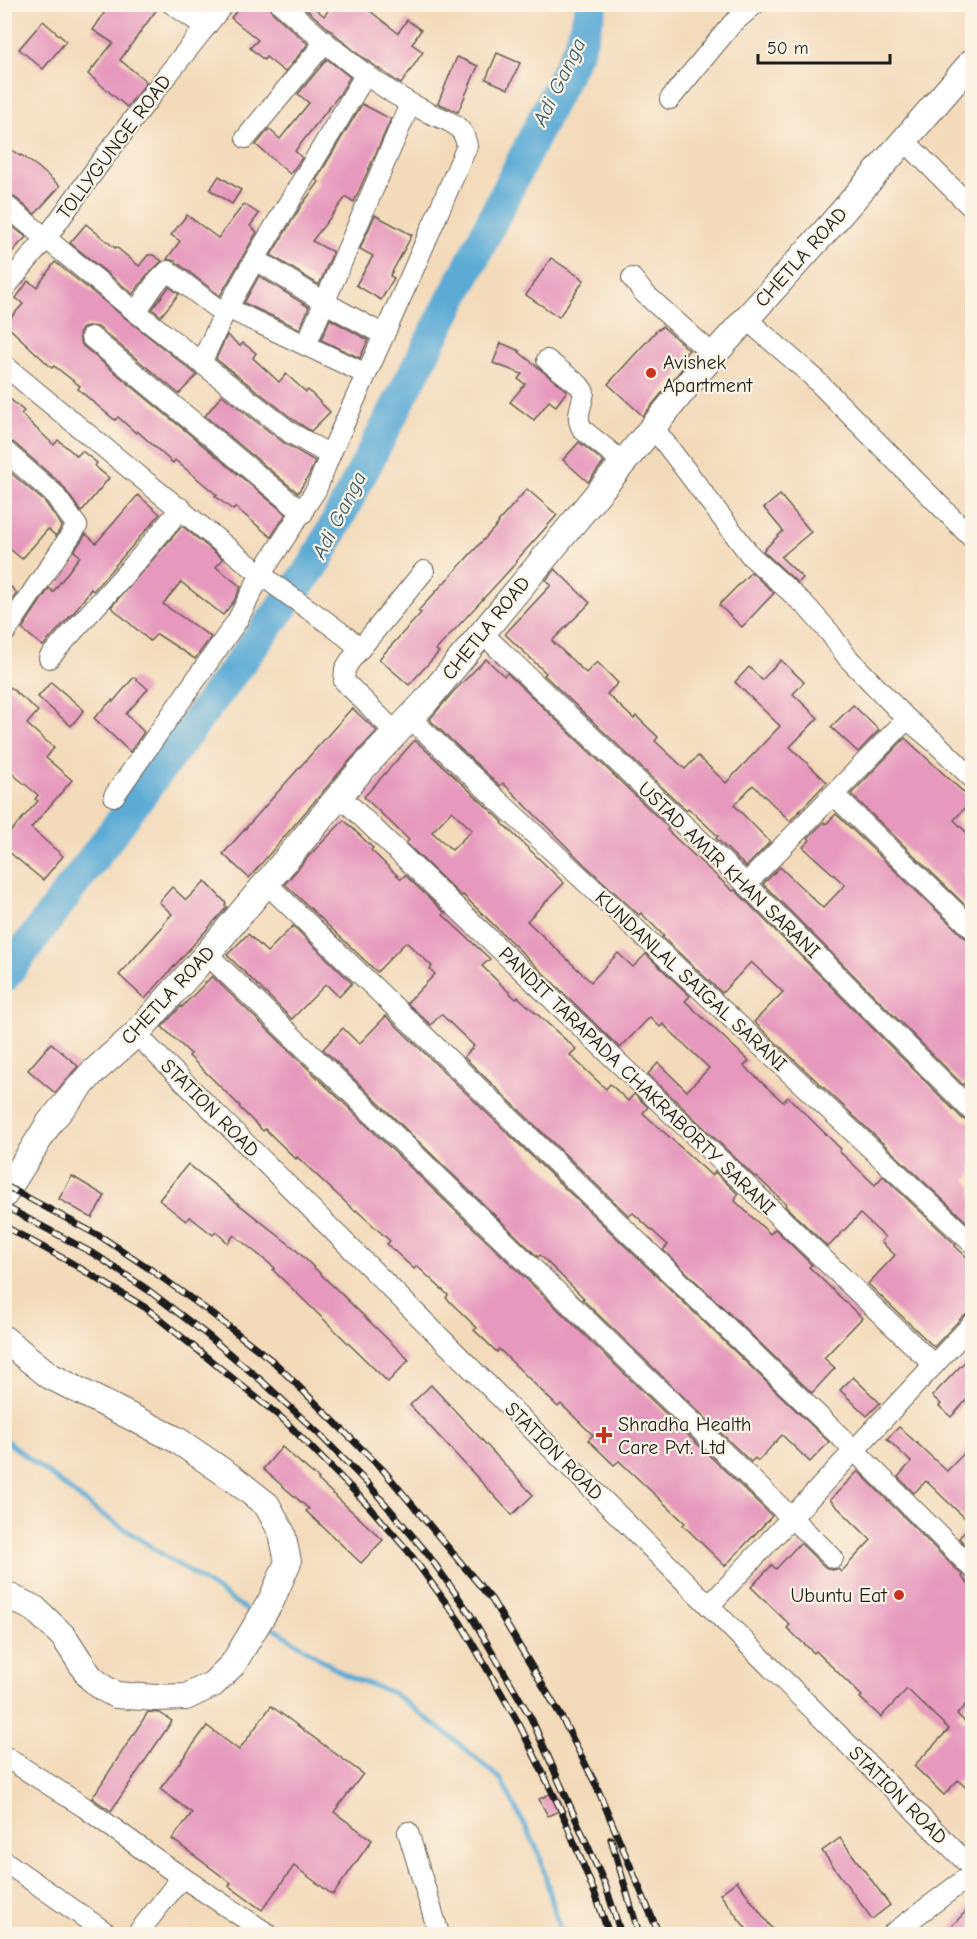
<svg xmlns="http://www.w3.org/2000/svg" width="977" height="1939" font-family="'Comic Neue',sans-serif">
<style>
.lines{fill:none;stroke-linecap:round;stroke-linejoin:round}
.stream{stroke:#5babd5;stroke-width:5}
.river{stroke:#5babd5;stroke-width:32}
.building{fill:#e699bc;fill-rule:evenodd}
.minor-casing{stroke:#675e53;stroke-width:22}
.major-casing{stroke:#675e53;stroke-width:28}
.minor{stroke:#fff;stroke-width:20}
.major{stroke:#fff;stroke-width:26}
.rail-casing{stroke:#1c1c1c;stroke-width:7}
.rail{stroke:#fcf5e5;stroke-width:4.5;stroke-dasharray:14;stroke-linecap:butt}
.poi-dot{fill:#c8321e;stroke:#fcf5e5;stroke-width:2}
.labels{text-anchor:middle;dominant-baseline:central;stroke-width:4.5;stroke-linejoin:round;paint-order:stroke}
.street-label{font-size:20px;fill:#1c1c1c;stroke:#fcf5e5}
.poi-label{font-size:20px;fill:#1c1c1c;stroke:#fcf5e5;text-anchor:start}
.water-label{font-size:21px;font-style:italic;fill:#385c6f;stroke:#fcf5e5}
</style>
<rect width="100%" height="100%" fill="#fcf5e5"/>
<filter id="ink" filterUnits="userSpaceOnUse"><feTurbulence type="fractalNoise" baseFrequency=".0167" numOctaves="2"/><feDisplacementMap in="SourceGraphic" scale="12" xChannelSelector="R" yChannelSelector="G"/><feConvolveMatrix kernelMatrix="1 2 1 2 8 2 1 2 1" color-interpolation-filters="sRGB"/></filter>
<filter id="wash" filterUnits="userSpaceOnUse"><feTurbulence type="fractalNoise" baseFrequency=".008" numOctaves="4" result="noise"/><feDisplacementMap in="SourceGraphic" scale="24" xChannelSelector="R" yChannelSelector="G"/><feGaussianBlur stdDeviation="1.35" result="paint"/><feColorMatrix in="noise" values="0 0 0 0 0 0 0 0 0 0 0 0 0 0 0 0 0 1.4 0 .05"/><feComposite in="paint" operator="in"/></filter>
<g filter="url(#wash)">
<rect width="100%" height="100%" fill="#f3daba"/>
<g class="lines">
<g class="stream">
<path d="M 4,1439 L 94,1509 L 253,1614"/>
<path d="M 266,1623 L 345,1675 L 393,1693 L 451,1737 L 501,1780 L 539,1853 L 561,1934"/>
</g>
<path class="river" d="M 4,977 L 315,563 L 473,259 L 579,47 L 592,4"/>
</g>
<g id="blocks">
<g class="building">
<path d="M 110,4 L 160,5 L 120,60 L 147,82 L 127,107 L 88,74 L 113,43 L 93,30 Z"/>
<path d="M 242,4 L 269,4 L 273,13 L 308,44 L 285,72 L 266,57 L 264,60 L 250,48 L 258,40 L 231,18 Z"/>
<path d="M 300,4 L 310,4 L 324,16 L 333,4 L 361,4 L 398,33 L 407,20 L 421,30 L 412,44 L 423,52 L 401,84 L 358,54 Z"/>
<path d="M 43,21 L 66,41 L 43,69 L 19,49 Z"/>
<path d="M 497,53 L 520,63 L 508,89 L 486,79 Z"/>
<path d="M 457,57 L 478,66 L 458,112 L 438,103 Z"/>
<path d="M 327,59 L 350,77 L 340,94 L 295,151 L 302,158 L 290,174 L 256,145 L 269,129 L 280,139 L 309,103 L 298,94 Z"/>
<path d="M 362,104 L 391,119 L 354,202 L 346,197 L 312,241 L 333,252 L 319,285 L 271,255 L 301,206 L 319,182 L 316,180 Z"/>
<path d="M 4,144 L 20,156 L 21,155 L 38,167 L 60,186 L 35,214 L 12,195 L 4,192 Z"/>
<path d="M 219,176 L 241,190 L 232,204 L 210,190 Z"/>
<path d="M 244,204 L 259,214 L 250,226 L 257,232 L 220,296 L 175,261 L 167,259 L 180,241 L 171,235 L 187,215 L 218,238 Z"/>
<path d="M 375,215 L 412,235 L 390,276 L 394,278 L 381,300 L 356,285 L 373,256 L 360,249 Z"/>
<path d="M 4,220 L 26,237 L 12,252 L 4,246 Z"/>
<path d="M 86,224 L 115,248 L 116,247 L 139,266 L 148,255 L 153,255 L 162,261 L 146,276 L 133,294 L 70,243 Z"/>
<path d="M 551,258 L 584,280 L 559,317 L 526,295 Z"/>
<path d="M 55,262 L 197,375 L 179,394 L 98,327 L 87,326 L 82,329 L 79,334 L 80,341 L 83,346 L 286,514 L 271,537 L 235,507 L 233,510 L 215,496 L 217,495 L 175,460 L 173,463 L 137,431 L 136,433 L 118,417 L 115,420 L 99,407 L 78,389 L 80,386 L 54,366 L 52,368 L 5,324 L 23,304 L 16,298 L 28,281 L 37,287 Z"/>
<path d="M 259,276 L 309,307 L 300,329 L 244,303 Z"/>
<path d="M 169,287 L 179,294 L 161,316 L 152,309 Z"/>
<path d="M 330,319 L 368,340 L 360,358 L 321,340 Z"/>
<path d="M 662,326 L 689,350 L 685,354 L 690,359 L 643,416 L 608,384 L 658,329 L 659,330 Z"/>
<path d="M 227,335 L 240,346 L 243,343 L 256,353 L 253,358 L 279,382 L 286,374 L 306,392 L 308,390 L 330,412 L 311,431 L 298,423 L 216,359 Z"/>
<path d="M 501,343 L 520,351 L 519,352 L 567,391 L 556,406 L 549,401 L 534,420 L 510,402 L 525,384 L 518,379 L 522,374 L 493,363 Z"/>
<path d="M 4,394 L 24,411 L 21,414 L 54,445 L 58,440 L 77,456 L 82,451 L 97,463 L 95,466 L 109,478 L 81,512 L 62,485 L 14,443 L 4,440 Z"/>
<path d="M 222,395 L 284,443 L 315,461 L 309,475 L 298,493 L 205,416 Z"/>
<path d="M 579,442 L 604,462 L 588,482 L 563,460 Z"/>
<path d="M 4,467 L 45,502 L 62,526 L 56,536 L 48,529 L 22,559 L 4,544 Z"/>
<path d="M 527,489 L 557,515 L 516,561 L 517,562 L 436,650 L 439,652 L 409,685 L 379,659 L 421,613 L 418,611 L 499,523 L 498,522 Z"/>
<path d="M 138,495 L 160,514 L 93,591 L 91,589 L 75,611 L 43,646 L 22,629 L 49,588 L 53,592 L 80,556 L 74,551 L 86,534 L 96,543 Z"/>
<path d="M 780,495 L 811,532 L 781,557 L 803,578 L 798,583 L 763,551 L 783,531 L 764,508 Z"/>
<path d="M 182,526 L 223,559 L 216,567 L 241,587 L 234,601 L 223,615 L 181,582 L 163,604 L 211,637 L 195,659 L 157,634 L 150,641 L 111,607 Z"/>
<path d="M 555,569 L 590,603 L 552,641 L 586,673 L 597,662 L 618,683 L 607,694 L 634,719 L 636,716 L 658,737 L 655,741 L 685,769 L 698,756 L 726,783 L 780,726 L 735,682 L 749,667 L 762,680 L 781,660 L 804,682 L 793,694 L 818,718 L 790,747 L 827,782 L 790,821 L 753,785 L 734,805 L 770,842 L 746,867 L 716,838 L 718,836 L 688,808 L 686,810 L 544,675 L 546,673 L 505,634 L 551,585 L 546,580 Z"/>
<path d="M 751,572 L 774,593 L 742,627 L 719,605 Z"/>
<path d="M 4,580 L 17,593 L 4,612 Z"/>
<path d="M 486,659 L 504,676 L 507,673 L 669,828 L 667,830 L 700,861 L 733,891 L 735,890 L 963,1119 L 972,1123 L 972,1174 L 966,1180 L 972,1186 L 972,1227 L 754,1022 L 783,992 L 751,962 L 722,993 L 662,937 L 664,936 L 641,913 L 639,915 L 584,864 L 503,783 L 500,786 L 432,722 L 430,719 L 454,691 Z"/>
<path d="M 134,677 L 148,689 L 126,714 L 144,732 L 130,752 L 94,718 L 112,700 L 113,702 Z"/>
<path d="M 4,682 L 38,711 L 27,724 L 54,748 L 46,758 L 72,780 L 31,828 L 63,856 L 43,880 L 4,848 L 4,839 L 38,801 L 35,799 L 38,795 L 4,767 Z"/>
<path d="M 51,682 L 84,710 L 71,726 L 38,697 Z"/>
<path d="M 853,705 L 879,730 L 858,752 L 831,727 Z"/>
<path d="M 352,708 L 377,731 L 350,760 L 249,878 L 223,854 Z"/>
<path d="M 905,738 L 972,800 L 954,820 L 972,838 L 972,860 L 963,869 L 972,879 L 972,903 L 968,908 L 851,794 Z"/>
<path d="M 415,740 L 503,822 L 502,823 L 564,883 L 527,921 L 591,982 L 618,953 L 633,967 L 646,954 L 690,996 L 685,1001 L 749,1061 L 744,1066 L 783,1102 L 788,1097 L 841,1149 L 839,1151 L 875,1185 L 883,1176 L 956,1245 L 955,1246 L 972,1262 L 972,1312 L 963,1316 L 934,1347 L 868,1284 L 895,1255 L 881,1242 L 885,1237 L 860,1214 L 828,1247 L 785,1206 L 786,1204 L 756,1176 L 755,1177 L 648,1074 L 658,1063 L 687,1091 L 709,1068 L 663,1024 L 660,1027 L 650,1017 L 620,1048 L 463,895 L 461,896 L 406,843 L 409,840 L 364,797 ZM 452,811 L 472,830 L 452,850 L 432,832 Z"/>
<path d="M 836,814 L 964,937 L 972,942 L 972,1074 L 963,1085 L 763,884 L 780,867 L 823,908 L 845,885 L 803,847 L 810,840 L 808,838 L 824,822 L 826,824 Z"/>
<path d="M 344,820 L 373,848 L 371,850 L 401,879 L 405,875 L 445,913 L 443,915 L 490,959 L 482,966 L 516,999 L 518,997 L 576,1049 L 570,1055 L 606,1089 L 610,1084 L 628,1101 L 634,1094 L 648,1107 L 643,1113 L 712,1176 L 715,1172 L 738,1194 L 735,1201 L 770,1234 L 775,1229 L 812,1265 L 809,1267 L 862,1318 L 824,1358 L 835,1368 L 812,1393 L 663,1250 L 668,1245 L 633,1213 L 629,1216 L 464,1057 L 474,1046 L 441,1014 L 431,1025 L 407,1003 L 435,974 L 430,969 L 432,966 L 406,942 L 377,972 L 285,884 L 308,857 Z"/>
<path d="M 205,881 L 226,903 L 225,905 L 227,907 L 145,999 L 119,975 L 164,925 L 163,924 L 172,914 L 159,902 L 172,887 L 186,900 Z"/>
<path d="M 293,926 L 352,983 L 339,997 L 326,984 L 292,1019 L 227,955 L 248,934 L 267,952 Z"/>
<path d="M 212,976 L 772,1516 L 725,1566 L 683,1525 L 685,1523 L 619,1461 L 614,1465 L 588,1440 L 593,1435 L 561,1404 L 558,1407 L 499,1349 L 497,1352 L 474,1330 L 477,1328 L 446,1298 L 448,1295 L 417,1266 L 414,1269 L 387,1244 L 390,1241 L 356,1210 L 355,1211 L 297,1157 L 296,1159 L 265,1129 L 263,1131 L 239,1107 L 240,1106 L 189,1056 L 191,1054 L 162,1027 L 181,1006 L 182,1007 Z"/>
<path d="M 386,1016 L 829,1442 L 810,1462 L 782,1435 L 758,1461 L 755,1458 L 751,1462 L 582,1299 L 584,1298 L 540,1255 L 538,1257 L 323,1049 L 343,1028 L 359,1044 Z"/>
<path d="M 51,1043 L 78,1066 L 55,1093 L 28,1070 Z"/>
<path d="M 188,1164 L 294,1248 L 409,1360 L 388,1382 L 273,1270 L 275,1268 L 234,1235 L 228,1243 L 216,1232 L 213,1235 L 190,1217 L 186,1221 L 159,1200 Z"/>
<path d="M 72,1176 L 105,1196 L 92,1218 L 59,1199 Z"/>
<path d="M 972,1354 L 972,1394 L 951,1417 L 939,1406 L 941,1404 L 932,1396 Z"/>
<path d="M 853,1377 L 880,1403 L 867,1416 L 840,1390 Z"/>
<path d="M 431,1385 L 533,1495 L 512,1515 L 410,1405 Z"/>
<path d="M 899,1427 L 947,1471 L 972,1445 L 972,1552 L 959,1538 L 971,1524 L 926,1481 L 914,1493 L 898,1477 L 911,1462 L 887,1439 Z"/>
<path d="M 282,1447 L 319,1479 L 318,1480 L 383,1540 L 361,1563 L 306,1511 L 309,1509 L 263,1469 Z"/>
<path d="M 858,1471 L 963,1576 L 962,1577 L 972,1588 L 972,1698 L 957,1714 L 972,1728 L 972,1794 L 958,1780 L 944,1795 L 914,1766 L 949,1729 L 907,1689 L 881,1717 L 860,1698 L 862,1696 L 816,1651 L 814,1653 L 787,1628 L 790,1625 L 751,1587 L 772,1565 L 776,1569 L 800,1543 L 825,1567 L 831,1570 L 838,1569 L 841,1572 L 871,1540 L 830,1500 Z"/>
<path d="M 271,1706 L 363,1774 L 334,1812 L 372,1840 L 333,1895 L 294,1866 L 262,1910 L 229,1886 L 231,1883 L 172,1839 L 192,1813 L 160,1789 L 207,1726 L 239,1750 Z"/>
<path d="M 148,1712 L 160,1713 L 172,1721 L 111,1811 L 92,1798 Z"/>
<path d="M 552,1793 L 561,1810 L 548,1816 L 539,1799 Z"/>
<path d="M 840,1838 L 890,1905 L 872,1919 L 822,1851 Z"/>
<path d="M 737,1881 L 777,1935 L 751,1935 L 720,1894 Z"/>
<path d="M 972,1905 L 972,1935 L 943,1935 Z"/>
</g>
</g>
</g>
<g filter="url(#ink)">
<use href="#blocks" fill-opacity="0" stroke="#675e53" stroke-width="1.5"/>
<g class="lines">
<defs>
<g id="minor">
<path d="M 172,4 L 206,27"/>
<path d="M 670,99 L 732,24 L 755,4"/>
<path d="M 246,138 L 325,42"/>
<path d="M 904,140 L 972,208"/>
<path d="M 4,204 L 136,312 L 291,433 L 330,455"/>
<path d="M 255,259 L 366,74"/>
<path d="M 632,278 L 644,293 L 713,355"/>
<path d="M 4,289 L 47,237 L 97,167 L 153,93 L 224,4"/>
<path d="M 227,308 L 366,374"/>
<path d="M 136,312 L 155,284 L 168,271 L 224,314"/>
<path d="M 746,319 L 810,374 L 972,538"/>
<path d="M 91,337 L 303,513"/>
<path d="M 306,345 L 410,104"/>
<path d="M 547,360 L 579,385 L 584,392 C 582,407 574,417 583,430 L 623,462"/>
<path d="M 201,363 L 224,314 L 255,259 L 324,302 L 384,335"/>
<path d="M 4,365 C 88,435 173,504 258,572 C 291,599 328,620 360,648"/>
<path d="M 653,427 L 751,556 L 807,607 L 830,633 L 847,657 L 907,719 L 746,884"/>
<path d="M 482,633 L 746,884 L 972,1111"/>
<path d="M 4,634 L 77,526 L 54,494 L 6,452"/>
<path d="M 49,658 L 136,562 L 181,508"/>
<path d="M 410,718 L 972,1243"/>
<path d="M 907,719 L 937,744 L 972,778"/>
<path d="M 396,733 L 344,681 L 345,669 L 350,661 L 424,571"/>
<path d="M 834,795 L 972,928"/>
<path d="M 114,796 L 237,621 L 261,574 L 316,490 L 330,455 L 415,266 L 467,146 C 463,122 446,121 427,112 C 373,86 327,44 281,4"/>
<path d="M 340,796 L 934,1365"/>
<path d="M 267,884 L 854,1450 L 972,1568"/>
<path d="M 207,954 L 833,1558"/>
<path d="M 136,1034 L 972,1868"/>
<path d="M 709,1606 L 972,1324"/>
<path d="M 4,1756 L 84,1807 L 167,1867 L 268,1934"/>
<path d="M 408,1832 L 439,1934"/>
<path d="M 4,1861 L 108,1934"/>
<path d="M 137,1934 L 182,1877"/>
<path d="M 892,1934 L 972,1874"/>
</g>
<g id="major">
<path d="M 4,1195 L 50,1122 L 91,1074 L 136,1034 L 207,954 L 361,770 L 426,701 L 700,370 L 830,226 L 972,62"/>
<path d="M 4,1339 L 50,1376 L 177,1440 L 234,1479 L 267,1505 L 282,1533 L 288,1562 L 271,1601 L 233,1664 L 213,1684 L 186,1697 L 156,1698 L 116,1695 L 103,1688 L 90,1677 L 64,1637 L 35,1609 L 4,1594"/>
</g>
</defs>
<use href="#minor" class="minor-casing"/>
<use href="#major" class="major-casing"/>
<use href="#minor" class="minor"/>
<use href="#major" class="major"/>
<defs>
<g id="rail">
<path d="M 4,1185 L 103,1238 L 150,1269 L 211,1313 L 274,1362 L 384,1471 L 492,1600 L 561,1716 L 596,1785 L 659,1934"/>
<path d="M 4,1206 L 96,1255 L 148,1290 L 206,1334 L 263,1382 L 318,1433 L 369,1485 L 427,1553 L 470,1614 L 531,1718 L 606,1887 L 621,1934"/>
<path d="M 4,1226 L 68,1261 L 146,1308 L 284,1420 L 368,1505 L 408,1551 L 460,1622 L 519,1724 L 561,1810 L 597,1899 L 609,1934"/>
<path d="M 611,1839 L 639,1934"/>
</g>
</defs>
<use href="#rail" class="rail-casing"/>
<use href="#rail" class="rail"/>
</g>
</g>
<g class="poi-dot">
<circle cx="651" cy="373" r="6"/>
<path d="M601 1426h6v6h6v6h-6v6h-6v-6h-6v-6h6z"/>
<circle cx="899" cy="1595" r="6"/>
</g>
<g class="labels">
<g class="street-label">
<text transform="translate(114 147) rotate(-53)">TOLLYGUNGE ROAD</text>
<text transform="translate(801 257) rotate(-48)">CHETLA ROAD</text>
<text transform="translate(486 628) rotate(-51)">CHETLA ROAD</text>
<text transform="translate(729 870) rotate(44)">USTAD AMIR KHAN SARANI</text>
<text transform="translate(691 981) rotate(43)">KUNDANLAL SAIGAL SARANI</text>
<text transform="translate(168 995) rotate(-47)">CHETLA ROAD</text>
<text transform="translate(637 1081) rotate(44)">PANDIT TARAPADA CHAKRABORTY SARANI</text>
<text transform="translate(210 1108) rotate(45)">STATION ROAD</text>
<text transform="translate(554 1451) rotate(45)">STATION ROAD</text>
<text transform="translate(898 1795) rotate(45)">STATION ROAD</text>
</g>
<g class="poi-label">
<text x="663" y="362">Avishek<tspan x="663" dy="23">Apartment</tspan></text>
<text x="618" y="1424">Shradha Health<tspan x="618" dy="23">Care Pvt. Ltd</tspan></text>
<text x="887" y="1595" text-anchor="end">Ubuntu Eat</text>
</g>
<g class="water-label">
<text transform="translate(559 82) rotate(-64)">Adi Ganga</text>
<text transform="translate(339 515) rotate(-63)">Adi Ganga</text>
</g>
</g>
<rect width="977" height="1939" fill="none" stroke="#fcf5e5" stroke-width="24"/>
<path d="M758 54v9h132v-9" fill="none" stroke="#1c1c1c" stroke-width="3"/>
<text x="767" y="54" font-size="18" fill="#1c1c1c" stroke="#fcf5e5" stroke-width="4.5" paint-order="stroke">50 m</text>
</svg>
